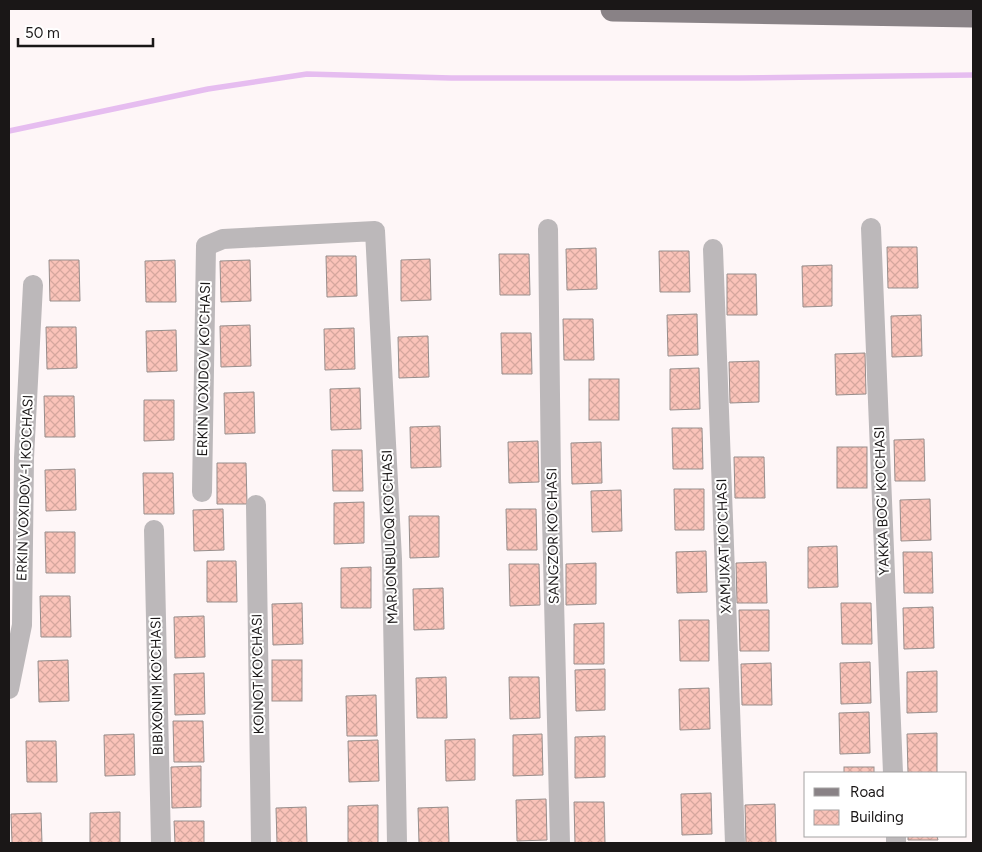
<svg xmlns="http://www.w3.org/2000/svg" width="982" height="852" font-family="Figtree,sans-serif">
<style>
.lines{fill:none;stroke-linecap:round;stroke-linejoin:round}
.stream{stroke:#e6bdf0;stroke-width:5.5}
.building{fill:url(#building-cross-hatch);stroke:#978e8c}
.minor{stroke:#bcb8ba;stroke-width:20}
.major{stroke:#898286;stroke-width:25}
.labels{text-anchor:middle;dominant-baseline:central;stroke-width:4;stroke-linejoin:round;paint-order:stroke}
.street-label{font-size:14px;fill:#1a1717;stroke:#fff}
</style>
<defs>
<pattern id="building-cross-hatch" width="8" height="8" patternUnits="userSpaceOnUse" patternTransform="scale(1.25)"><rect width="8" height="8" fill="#fac3b9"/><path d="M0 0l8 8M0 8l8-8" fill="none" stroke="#d6a79e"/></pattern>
</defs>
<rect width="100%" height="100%" fill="#fef6f7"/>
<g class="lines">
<path class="stream" d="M 9,131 L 208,89 L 307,74 L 451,78 L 739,78 L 973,75"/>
</g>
<g class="building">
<path d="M 887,247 L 917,247 L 918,288 L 888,288 Z"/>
<path d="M 596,248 L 597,289 L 567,290 L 566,249 Z"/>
<path d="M 659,251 L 689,251 L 690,292 L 660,292 Z"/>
<path d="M 499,254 L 529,254 L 530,295 L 500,295 Z"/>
<path d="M 326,256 L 356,256 L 357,296 L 327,297 Z"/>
<path d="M 430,259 L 431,300 L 401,301 L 401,260 Z"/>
<path d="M 49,260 L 79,260 L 80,301 L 50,301 Z"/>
<path d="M 175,260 L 176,302 L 146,302 L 145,261 Z"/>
<path d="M 250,260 L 251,301 L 221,302 L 220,261 Z"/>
<path d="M 832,265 L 832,306 L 803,307 L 802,266 Z"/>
<path d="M 727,274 L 756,274 L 757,315 L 727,315 Z"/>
<path d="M 697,314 L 698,355 L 668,356 L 667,315 Z"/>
<path d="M 921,315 L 922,356 L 892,357 L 891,316 Z"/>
<path d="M 563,319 L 593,319 L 594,360 L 564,360 Z"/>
<path d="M 250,325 L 251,366 L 221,367 L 220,326 Z"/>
<path d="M 46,327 L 76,327 L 77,368 L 47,369 Z"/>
<path d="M 354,328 L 355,369 L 325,370 L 324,329 Z"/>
<path d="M 176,330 L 177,371 L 147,372 L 146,331 Z"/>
<path d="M 501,333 L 531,333 L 532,374 L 502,374 Z"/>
<path d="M 428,336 L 429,377 L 399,378 L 398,337 Z"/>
<path d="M 865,353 L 866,394 L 836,395 L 835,354 Z"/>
<path d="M 759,361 L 759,402 L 730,403 L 729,362 Z"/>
<path d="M 699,368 L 700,409 L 670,410 L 670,369 Z"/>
<rect x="589" y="379" width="30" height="41"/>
<path d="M 360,388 L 361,429 L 331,430 L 330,389 Z"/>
<path d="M 254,392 L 255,433 L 225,434 L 224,393 Z"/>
<path d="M 44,396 L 74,396 L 75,437 L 45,437 Z"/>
<path d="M 144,400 L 174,400 L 174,440 L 144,441 Z"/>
<path d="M 440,426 L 441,467 L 411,468 L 410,427 Z"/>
<path d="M 672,428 L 702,428 L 703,469 L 673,469 Z"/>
<path d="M 924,439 L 925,481 L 895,481 L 894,440 Z"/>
<path d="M 538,441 L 539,482 L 509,483 L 508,442 Z"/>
<path d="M 601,442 L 602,483 L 572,484 L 571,443 Z"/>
<rect x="837" y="447" width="30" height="41"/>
<path d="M 332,450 L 362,450 L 363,491 L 333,491 Z"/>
<path d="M 734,457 L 764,457 L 765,498 L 735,498 Z"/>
<path d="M 217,463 L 246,463 L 247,504 L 217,504 Z"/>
<path d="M 75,469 L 76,510 L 46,511 L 45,470 Z"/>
<path d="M 143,473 L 173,473 L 174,514 L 144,514 Z"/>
<path d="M 674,489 L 704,489 L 704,530 L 675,530 Z"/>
<path d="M 621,490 L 622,531 L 592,532 L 591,491 Z"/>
<path d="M 930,499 L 931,540 L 901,541 L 900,500 Z"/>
<path d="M 364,502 L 364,543 L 334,544 L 334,503 Z"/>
<path d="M 223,509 L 224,550 L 194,551 L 193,510 Z"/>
<path d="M 506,509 L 536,509 L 537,550 L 507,550 Z"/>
<path d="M 409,516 L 439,516 L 439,557 L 410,558 Z"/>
<path d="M 45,532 L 75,532 L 75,573 L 46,573 Z"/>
<path d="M 837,546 L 838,587 L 808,588 L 808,547 Z"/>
<path d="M 706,551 L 707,592 L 677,593 L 676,552 Z"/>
<path d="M 903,552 L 932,552 L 933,593 L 904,593 Z"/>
<path d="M 207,561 L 236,561 L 237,602 L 207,602 Z"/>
<path d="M 766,562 L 767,603 L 737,603 L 736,563 Z"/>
<path d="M 596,563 L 596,604 L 566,605 L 566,564 Z"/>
<path d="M 509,564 L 539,564 L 540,605 L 510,606 Z"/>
<path d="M 371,567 L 371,608 L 341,608 L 341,568 Z"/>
<path d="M 443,588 L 444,629 L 414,630 L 413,589 Z"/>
<path d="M 40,596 L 70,596 L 71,637 L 41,637 Z"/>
<path d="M 302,603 L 303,644 L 273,645 L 272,604 Z"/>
<path d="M 841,603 L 871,603 L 872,644 L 842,644 Z"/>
<path d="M 933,607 L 934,648 L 904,649 L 903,608 Z"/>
<path d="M 739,610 L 769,610 L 769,651 L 740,651 Z"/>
<path d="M 204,616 L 205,657 L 175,658 L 174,617 Z"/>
<path d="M 679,620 L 709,620 L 709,661 L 680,661 Z"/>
<path d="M 604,623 L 604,664 L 574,664 L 574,624 Z"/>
<path d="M 68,660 L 69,701 L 39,702 L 38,661 Z"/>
<rect x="272" y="660" width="30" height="41"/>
<path d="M 870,662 L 871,703 L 841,704 L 840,663 Z"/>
<path d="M 771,663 L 772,705 L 742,705 L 741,664 Z"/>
<path d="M 605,669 L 605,710 L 576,711 L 575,670 Z"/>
<path d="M 937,671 L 937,712 L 907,713 L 907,672 Z"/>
<path d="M 204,673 L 205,714 L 175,715 L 174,674 Z"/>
<path d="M 446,677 L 447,718 L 417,718 L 416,678 Z"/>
<path d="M 509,677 L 539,677 L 540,718 L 510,719 Z"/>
<path d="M 709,688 L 710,729 L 680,730 L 679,689 Z"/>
<path d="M 376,695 L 377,736 L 347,736 L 346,696 Z"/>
<path d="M 869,712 L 870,753 L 840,754 L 839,713 Z"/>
<path d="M 173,721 L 203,721 L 204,762 L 174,762 Z"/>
<path d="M 937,733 L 937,773 L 908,773 L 907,734 Z"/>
<path d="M 134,734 L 135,775 L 105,776 L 104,735 Z"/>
<path d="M 542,734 L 543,775 L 513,776 L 513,735 Z"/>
<path d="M 605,736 L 605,777 L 575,778 L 575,737 Z"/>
<path d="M 475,739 L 475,780 L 446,781 L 445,740 Z"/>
<path d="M 378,740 L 379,781 L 349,782 L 348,741 Z"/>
<path d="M 26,741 L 56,741 L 57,782 L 27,782 Z"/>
<path d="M 201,766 L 201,807 L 172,808 L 171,767 Z"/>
<rect x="844" y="767" width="30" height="6"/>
<path d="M 711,793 L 712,834 L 682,835 L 681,794 Z"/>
<path d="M 546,799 L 547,840 L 517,841 L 516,800 Z"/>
<path d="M 574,802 L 604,802 L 605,843 L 575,843 Z"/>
<path d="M 775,804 L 776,843 L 746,843 L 745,805 Z"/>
<path d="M 378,805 L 378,843 L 348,843 L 348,806 Z"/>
<path d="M 306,807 L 307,843 L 277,843 L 276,808 Z"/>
<path d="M 448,807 L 449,843 L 419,843 L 418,808 Z"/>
<path d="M 120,812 L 120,843 L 90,843 L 90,813 Z"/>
<path d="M 41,813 L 42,843 L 12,843 L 11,814 Z"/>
<path d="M 174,821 L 204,821 L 204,843 L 175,843 Z"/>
<path d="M 908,836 L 937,836 L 938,840 L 908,840 Z"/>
</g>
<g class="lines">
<g class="minor">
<path d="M 871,228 L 893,773"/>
<path d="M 548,229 L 551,478 L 560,843"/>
<path d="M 713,249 L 735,843"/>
<path d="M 202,492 L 206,246 L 223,239 L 375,231 L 392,559 L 397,843"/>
<path d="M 256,505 L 261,843"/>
<path d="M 154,530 L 161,843"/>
<path d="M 9,689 L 22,625 L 24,458 L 33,285"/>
<path d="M 896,836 L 896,843"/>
</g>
<path class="major" d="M 613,9 L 973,15"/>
</g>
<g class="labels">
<g class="street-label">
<text transform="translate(204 369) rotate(-89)">ERKIN VOXIDOV KO'CHASI</text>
<text transform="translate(25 488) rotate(-88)">ERKIN VOXIDOV-1 KO'CHASI</text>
<text transform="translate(882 501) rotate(-92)">YAKKA BOG' KO'CHASI</text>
<text transform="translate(553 536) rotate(-91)">SANGZOR KO'CHASI</text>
<text transform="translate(390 537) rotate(-92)">MARJONBULOQ KO'CHASI</text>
<text transform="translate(724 546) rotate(-92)">XAMJIXAT KO'CHASI</text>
<text transform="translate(258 674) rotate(-91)">KOINOT KO'CHASI</text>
<text transform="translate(157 686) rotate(-91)">BIBIXONIM KO'CHASI</text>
</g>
</g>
<rect width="982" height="852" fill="none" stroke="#1a1717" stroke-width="20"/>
<rect x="804" y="772" width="162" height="65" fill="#ffffff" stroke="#a3a2a2"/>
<rect x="814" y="788" width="25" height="8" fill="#898286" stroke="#a3a2a2"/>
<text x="850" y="797" font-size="15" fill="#1a1717">Road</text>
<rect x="814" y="810" width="25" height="15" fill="url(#building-cross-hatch)" stroke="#a3a2a2"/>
<text x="850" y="822" font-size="15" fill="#1a1717">Building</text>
<path d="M18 38v8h135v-8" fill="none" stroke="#1a1717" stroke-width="2.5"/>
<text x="25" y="38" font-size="15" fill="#1a1717" stroke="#ffffff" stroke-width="4" paint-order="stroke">50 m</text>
</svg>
